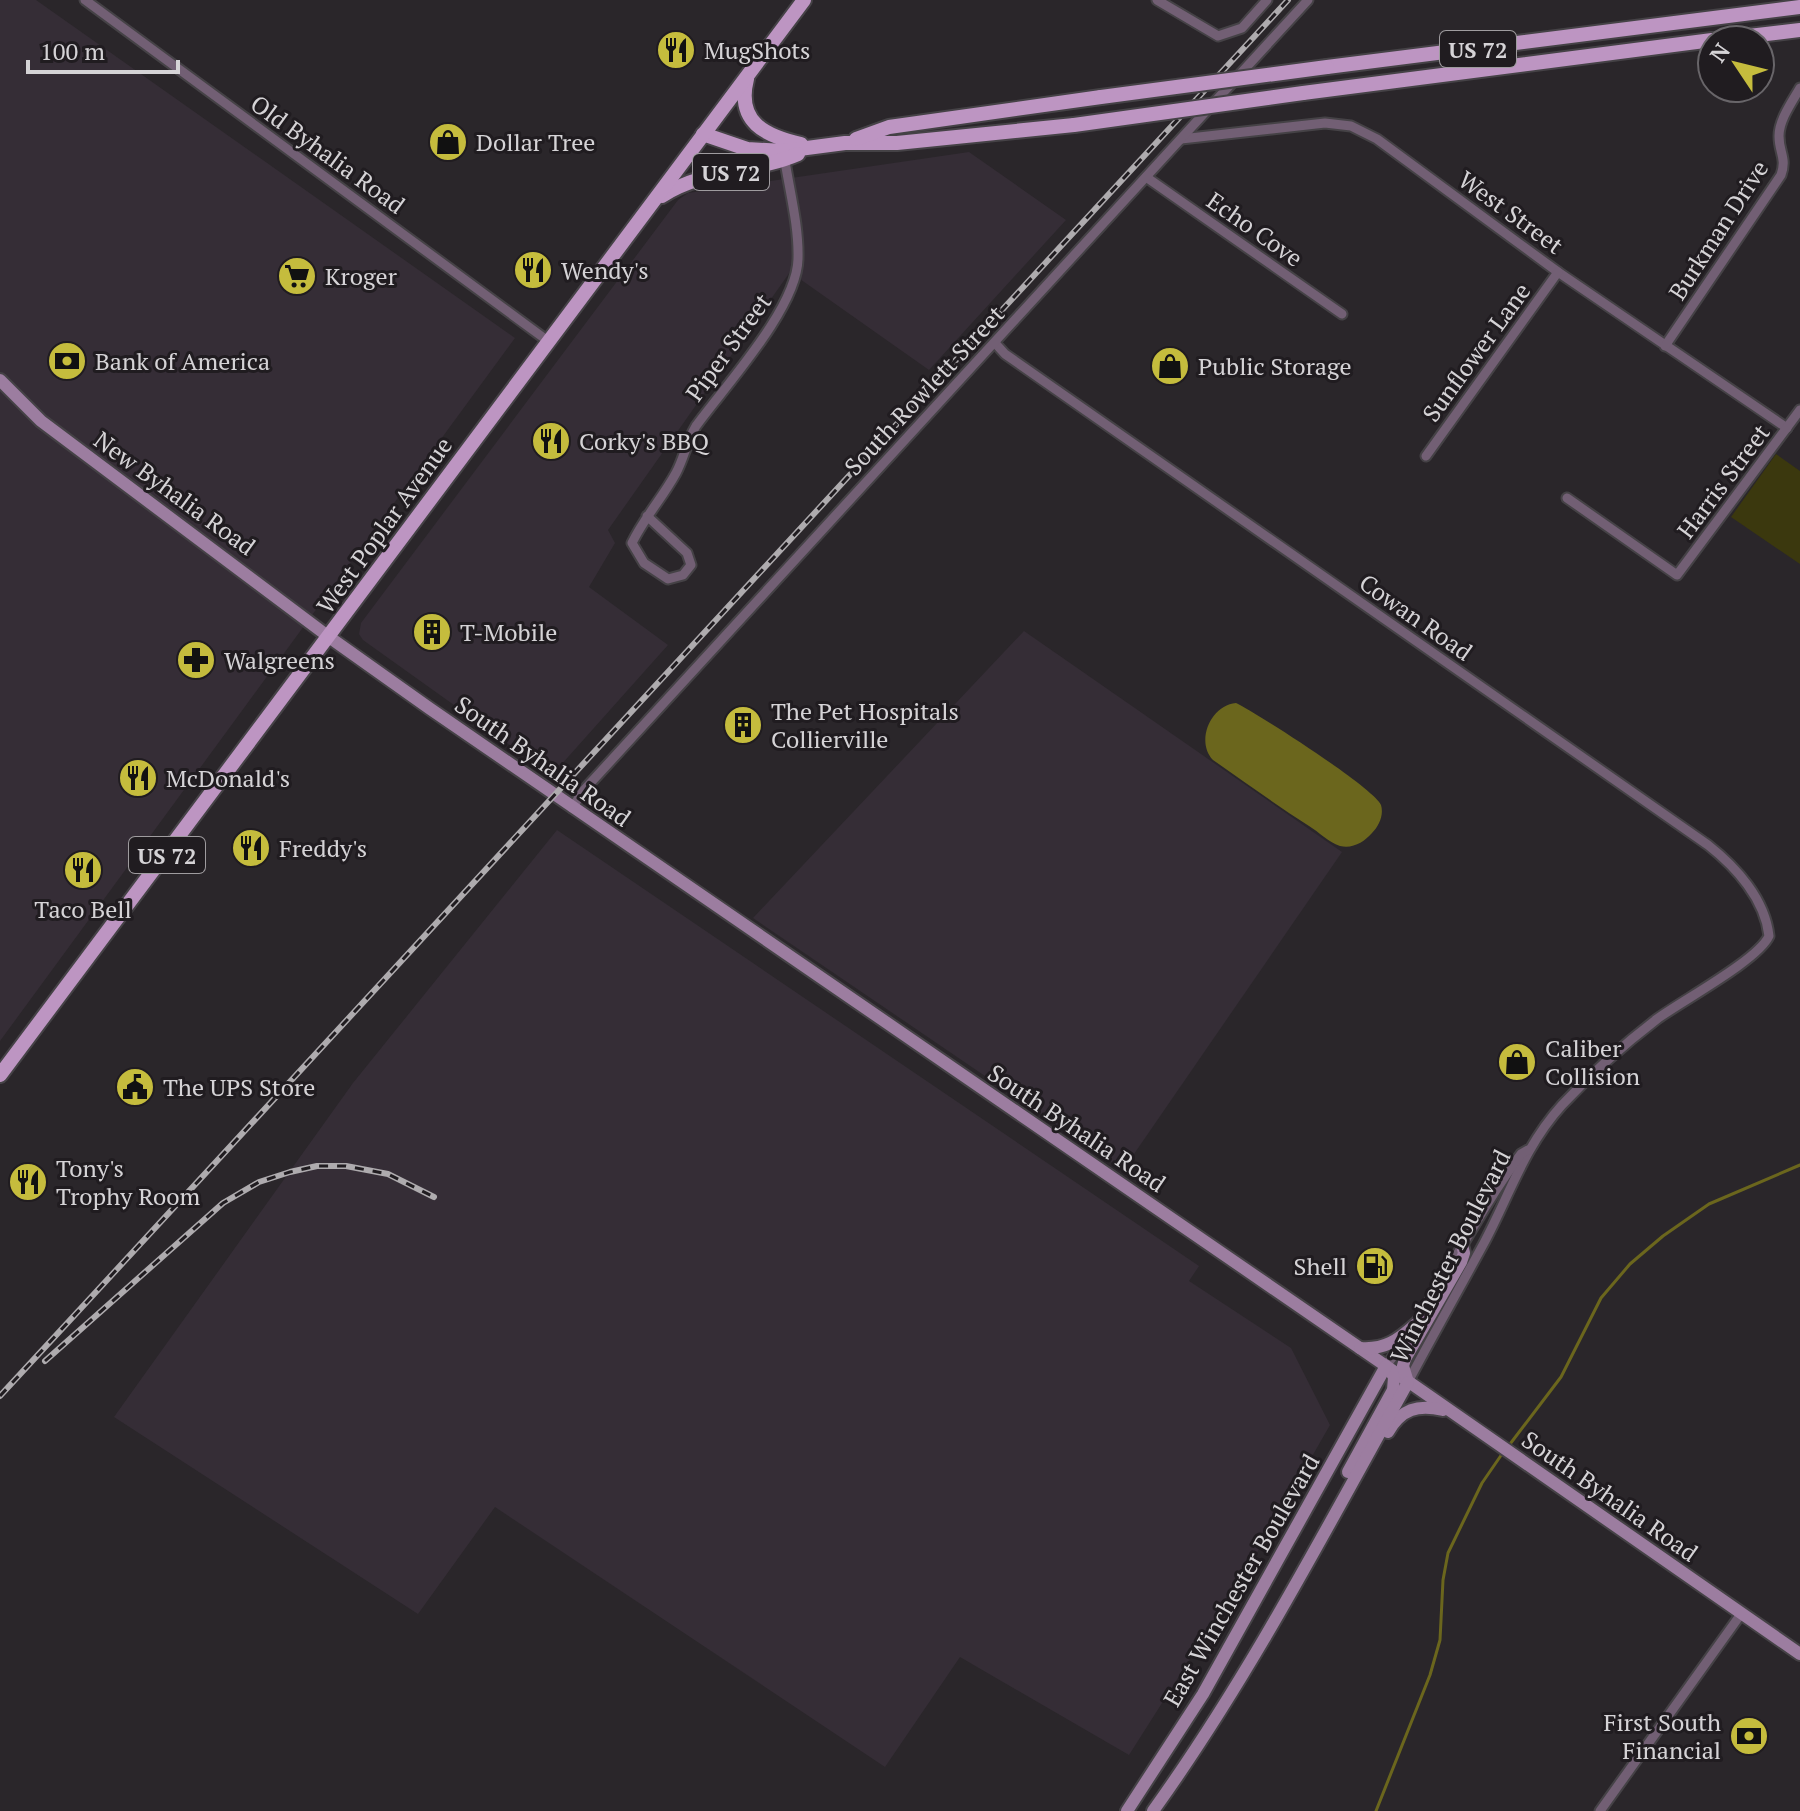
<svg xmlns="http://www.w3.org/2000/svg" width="1800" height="1811" font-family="'PT Serif',serif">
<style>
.built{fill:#352d36}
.green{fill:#3b380e}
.water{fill:#6b661d}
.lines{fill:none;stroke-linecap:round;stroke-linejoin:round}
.stream{stroke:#6b661d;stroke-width:3}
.minor-casing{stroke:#454246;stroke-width:13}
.secondary-casing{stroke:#454246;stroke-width:16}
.primary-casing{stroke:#454246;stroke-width:18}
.minor{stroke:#725f74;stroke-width:9}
.secondary{stroke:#9c7da0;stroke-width:12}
.primary{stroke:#bd95c2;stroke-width:14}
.rail-casing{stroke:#aeabae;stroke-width:6}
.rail{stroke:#201c20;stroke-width:3;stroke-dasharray:9;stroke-linecap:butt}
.primary-bridge-casing{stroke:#454246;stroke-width:18;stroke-linecap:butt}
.primary-bridge{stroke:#bd95c2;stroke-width:14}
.labels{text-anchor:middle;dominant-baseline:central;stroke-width:6;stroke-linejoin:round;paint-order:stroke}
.shield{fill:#201c20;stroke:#9f9c9f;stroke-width:2}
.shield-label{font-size:22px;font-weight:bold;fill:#d5d3d6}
.poi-label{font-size:24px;fill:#d5d3d6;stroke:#201c20;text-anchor:start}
.street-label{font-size:24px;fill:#d5d3d6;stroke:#201c20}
</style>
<rect width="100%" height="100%" fill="#2a262a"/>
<g class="built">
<path d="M 0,0 L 36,0 L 515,338 L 0,1041 Z"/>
<path d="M 969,152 L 1066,220 L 929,370 L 790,272 L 608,530 L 615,543 L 589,587 L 668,645 L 552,775 L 363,640 L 359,634 L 361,623 L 678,200 L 688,193 Z"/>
<path d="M 1024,631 L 1342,852 L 1123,1170 L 753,918 Z"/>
<path d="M 557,830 L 1199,1266 L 1189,1281 L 1291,1348 L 1330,1425 L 1251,1563 L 1129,1755 L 960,1657 L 885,1767 L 495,1507 L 418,1614 L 114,1417 L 353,1083 Z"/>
</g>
<path class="green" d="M 1776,454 L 1800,471 L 1800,564 L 1731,517 Z"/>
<path class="water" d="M 1236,703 C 1257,713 1374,788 1381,805 C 1384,815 1379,826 1372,833 C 1364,842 1353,849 1340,846 C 1328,842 1319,832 1309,826 C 1276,805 1245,782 1213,760 C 1195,741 1211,705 1236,703 Z"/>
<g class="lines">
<g class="stream">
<path d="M 1507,1448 L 1561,1377 L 1601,1298 L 1630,1264 L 1663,1236 L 1709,1204 L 1800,1165"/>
<path d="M 1376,1811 L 1430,1675 L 1440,1640 L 1443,1580 L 1448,1553 L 1482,1483 L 1502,1454"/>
</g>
<defs>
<g id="minor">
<path d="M 85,0 L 548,341"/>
<path d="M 1157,0 L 1218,36 L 1242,28 L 1267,0"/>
<path d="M 1181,139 L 1325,123 L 1351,126 L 1377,139 L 1558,272 L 1787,428"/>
<path d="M 1146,177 L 1342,314"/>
<path d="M 995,343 L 1005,354 L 1708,845 C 1736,867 1765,899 1769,936 C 1758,960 1683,1000 1657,1019 C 1623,1045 1591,1074 1562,1105 C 1524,1147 1510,1194 1484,1243 C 1459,1289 1433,1335 1408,1382"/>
<path d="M 1665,346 L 1781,175 C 1787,158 1779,153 1779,136 C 1779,120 1792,102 1800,88"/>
<path d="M 1426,456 L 1558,272"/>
<path d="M 1567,498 L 1677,575 L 1800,410"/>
<path d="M 647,516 L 687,553 L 691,565 L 683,575 L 668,579 L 644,563 L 632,543 C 644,518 663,497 676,473 C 684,458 687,441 696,426 C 725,386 797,308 798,259 C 799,225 789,189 784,155"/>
<path d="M 572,808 L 584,790 L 1308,0"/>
<path d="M 1386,1366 C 1437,1299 1471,1221 1521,1154 L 1528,1150"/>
<path d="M 1600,1811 L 1741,1614"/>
</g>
<g id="secondary">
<path d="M 0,380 L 41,421 L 329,637 L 429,708 L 1386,1366 L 1800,1654"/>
<path d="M 1360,1348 C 1385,1350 1398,1340 1416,1324"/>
<path d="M 1408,1382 L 1403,1366 L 1405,1359 L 1461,1262 L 1464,1253 L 1462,1245"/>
<path d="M 1388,1432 C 1401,1409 1418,1404 1443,1410"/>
<path d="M 1348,1472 L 1393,1390 L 1394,1377 L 1389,1369"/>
<path d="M 1127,1811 L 1203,1694 L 1386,1366"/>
<path d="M 1153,1811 C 1250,1676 1327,1527 1408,1382"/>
</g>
<g id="primary">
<path d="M 1715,40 L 1800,30"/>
<path d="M 1327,67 L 1800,7"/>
<path d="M 747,79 C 736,122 765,136 801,144"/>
<path d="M 1303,93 L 1712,40"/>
<path d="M 703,134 L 747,149 L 784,151 L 845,143 L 897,143 L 1074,125"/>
<path d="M 856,139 L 889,127 L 1101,97"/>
<path d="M 662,196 C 703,169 754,173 798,154"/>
<path d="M 0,1075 L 804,0"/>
</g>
</defs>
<use href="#minor" class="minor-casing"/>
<use href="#secondary" class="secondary-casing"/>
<use href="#primary" class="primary-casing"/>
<use href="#minor" class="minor"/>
<use href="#secondary" class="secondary"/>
<use href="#primary" class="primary"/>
<defs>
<g id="rail">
<path d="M 45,1361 L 223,1203 L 259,1182 L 290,1172 L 317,1166 L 346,1166 L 388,1174 L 434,1197"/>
<path d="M 0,1396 L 1288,0"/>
</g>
</defs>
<use href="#rail" class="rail-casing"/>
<use href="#rail" class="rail"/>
<defs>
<g id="primary-bridge">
<path d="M 1101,97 L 1327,67"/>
<path d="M 1074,125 L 1303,93"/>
</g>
</defs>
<use href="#primary-bridge" class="primary-bridge-casing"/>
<use href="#primary-bridge" class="primary-bridge"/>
</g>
<defs>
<symbol id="restaurant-disc" viewBox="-11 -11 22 22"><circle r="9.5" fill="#c5bc3d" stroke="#201c20"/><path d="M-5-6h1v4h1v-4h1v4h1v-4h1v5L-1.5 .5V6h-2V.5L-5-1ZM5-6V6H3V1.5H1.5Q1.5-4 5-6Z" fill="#111"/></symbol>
<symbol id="shop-disc" viewBox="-11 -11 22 22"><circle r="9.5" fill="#c5bc3d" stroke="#201c20"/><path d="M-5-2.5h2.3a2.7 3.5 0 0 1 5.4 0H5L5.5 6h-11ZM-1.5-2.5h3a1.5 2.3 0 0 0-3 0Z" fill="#111"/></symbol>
<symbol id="supermarket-disc" viewBox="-11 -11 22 22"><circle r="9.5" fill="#c5bc3d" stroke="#201c20"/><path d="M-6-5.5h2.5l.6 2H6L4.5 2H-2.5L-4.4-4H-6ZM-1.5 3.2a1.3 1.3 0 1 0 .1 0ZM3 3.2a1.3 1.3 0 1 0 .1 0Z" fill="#111"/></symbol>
<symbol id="bank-disc" viewBox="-11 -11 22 22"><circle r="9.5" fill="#c5bc3d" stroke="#201c20"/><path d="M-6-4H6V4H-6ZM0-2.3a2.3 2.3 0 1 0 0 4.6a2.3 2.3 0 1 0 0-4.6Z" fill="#111"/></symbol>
<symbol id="building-disc" viewBox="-11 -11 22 22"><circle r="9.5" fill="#c5bc3d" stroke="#201c20"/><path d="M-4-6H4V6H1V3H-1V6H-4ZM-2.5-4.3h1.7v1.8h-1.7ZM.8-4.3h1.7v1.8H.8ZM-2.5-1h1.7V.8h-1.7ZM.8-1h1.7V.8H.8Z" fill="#111"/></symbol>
<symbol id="pharmacy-disc" viewBox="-11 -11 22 22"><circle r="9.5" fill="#c5bc3d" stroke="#201c20"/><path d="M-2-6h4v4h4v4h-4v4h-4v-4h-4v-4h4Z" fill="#111"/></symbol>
<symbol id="civic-disc" viewBox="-11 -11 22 22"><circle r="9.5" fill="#c5bc3d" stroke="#201c20"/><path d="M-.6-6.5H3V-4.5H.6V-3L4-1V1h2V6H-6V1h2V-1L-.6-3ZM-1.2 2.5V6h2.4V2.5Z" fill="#111"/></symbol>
<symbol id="fuel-disc" viewBox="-11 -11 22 22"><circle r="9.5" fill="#c5bc3d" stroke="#201c20"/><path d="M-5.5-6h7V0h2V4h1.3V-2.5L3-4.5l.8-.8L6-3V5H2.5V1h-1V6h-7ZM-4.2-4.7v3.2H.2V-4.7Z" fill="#111"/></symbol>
</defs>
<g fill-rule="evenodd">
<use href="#restaurant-disc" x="654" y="28" width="44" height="44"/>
<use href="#shop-disc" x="426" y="120" width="44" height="44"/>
<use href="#restaurant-disc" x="511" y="248" width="44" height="44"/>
<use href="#supermarket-disc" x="275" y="254" width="44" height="44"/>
<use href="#bank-disc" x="45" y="339" width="44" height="44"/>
<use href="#shop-disc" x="1148" y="344" width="44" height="44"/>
<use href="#restaurant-disc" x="529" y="419" width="44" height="44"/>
<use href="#building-disc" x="410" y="610" width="44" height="44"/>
<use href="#pharmacy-disc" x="174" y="638" width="44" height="44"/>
<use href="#building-disc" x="721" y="703" width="44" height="44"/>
<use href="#restaurant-disc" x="116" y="756" width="44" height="44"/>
<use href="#restaurant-disc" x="229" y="826" width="44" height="44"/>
<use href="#restaurant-disc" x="61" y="848" width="44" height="44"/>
<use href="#shop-disc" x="1495" y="1040" width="44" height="44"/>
<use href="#civic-disc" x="113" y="1065" width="44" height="44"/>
<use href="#restaurant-disc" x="6" y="1160" width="44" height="44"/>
<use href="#fuel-disc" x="1353" y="1244" width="44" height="44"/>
<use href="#bank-disc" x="1727" y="1714" width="44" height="44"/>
</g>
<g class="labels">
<g class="shield">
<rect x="1440" y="31" width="76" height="36" rx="6"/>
<rect x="693" y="154" width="76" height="36" rx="6"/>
<rect x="129" y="837" width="76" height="36" rx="6"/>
</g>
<g class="shield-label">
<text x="1478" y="49">US 72</text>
<text x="731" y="172">US 72</text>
<text x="167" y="855">US 72</text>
</g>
<g class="poi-label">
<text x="704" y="50">MugShots</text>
<text x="476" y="142">Dollar Tree</text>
<text x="561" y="270">Wendy's</text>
<text x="325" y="276">Kroger</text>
<text x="95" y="361">Bank of America</text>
<text x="1198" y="366">Public Storage</text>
<text x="579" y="441">Corky's BBQ</text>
<text x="460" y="632">T-Mobile</text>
<text x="224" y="660">Walgreens</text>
<text x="771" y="711">The Pet Hospitals<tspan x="771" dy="28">Collierville</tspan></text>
<text x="166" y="778">McDonald's</text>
<text x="279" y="848">Freddy's</text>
<text x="83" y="909" text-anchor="middle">Taco Bell</text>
<text x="1545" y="1048">Caliber<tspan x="1545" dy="28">Collision</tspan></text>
<text x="163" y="1087">The UPS Store</text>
<text x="56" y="1168">Tony's<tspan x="56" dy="28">Trophy Room</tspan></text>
<text x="1347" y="1266" text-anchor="end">Shell</text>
<text x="1721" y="1722" text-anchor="end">First South<tspan x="1721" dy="28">Financial</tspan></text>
</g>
<g class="street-label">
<text transform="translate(328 154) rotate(36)">Old Byhalia Road</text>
<text transform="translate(1511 212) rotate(36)">West Street</text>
<text transform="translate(1255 229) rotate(35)">Echo Cove</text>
<text transform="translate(1718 230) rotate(-57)">Burkman Drive</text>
<text transform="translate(728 347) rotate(-54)">Piper Street</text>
<text transform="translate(1476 352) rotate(-54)">Sunflower Lane</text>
<text transform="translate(924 390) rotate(-47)">South Rowlett Street</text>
<text transform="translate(1723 481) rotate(-53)">Harris Street</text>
<text transform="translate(175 493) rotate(36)">New Byhalia Road</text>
<text transform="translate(384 525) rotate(-54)">West Poplar Avenue</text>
<text transform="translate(1416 617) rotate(35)">Cowan Road</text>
<text transform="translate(543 761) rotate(35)">South Byhalia Road</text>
<text transform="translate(1077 1128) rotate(34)">South Byhalia Road</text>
<text transform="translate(1450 1256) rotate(-63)">Winchester Boulevard</text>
<text transform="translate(1610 1496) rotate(35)">South Byhalia Road</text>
<text transform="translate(1241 1580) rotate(-60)">East Winchester Boulevard</text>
</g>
</g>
<g transform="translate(1736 64) rotate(305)"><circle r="38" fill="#201c20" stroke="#686569" stroke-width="2"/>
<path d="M0-6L14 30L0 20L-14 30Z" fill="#c5bc3d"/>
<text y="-12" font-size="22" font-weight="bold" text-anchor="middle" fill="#d5d3d6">N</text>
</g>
<path d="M28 60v12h150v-12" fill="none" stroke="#d5d3d6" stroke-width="4"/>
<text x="40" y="60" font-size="24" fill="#d5d3d6" stroke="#201c20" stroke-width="6" paint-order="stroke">100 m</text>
</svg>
